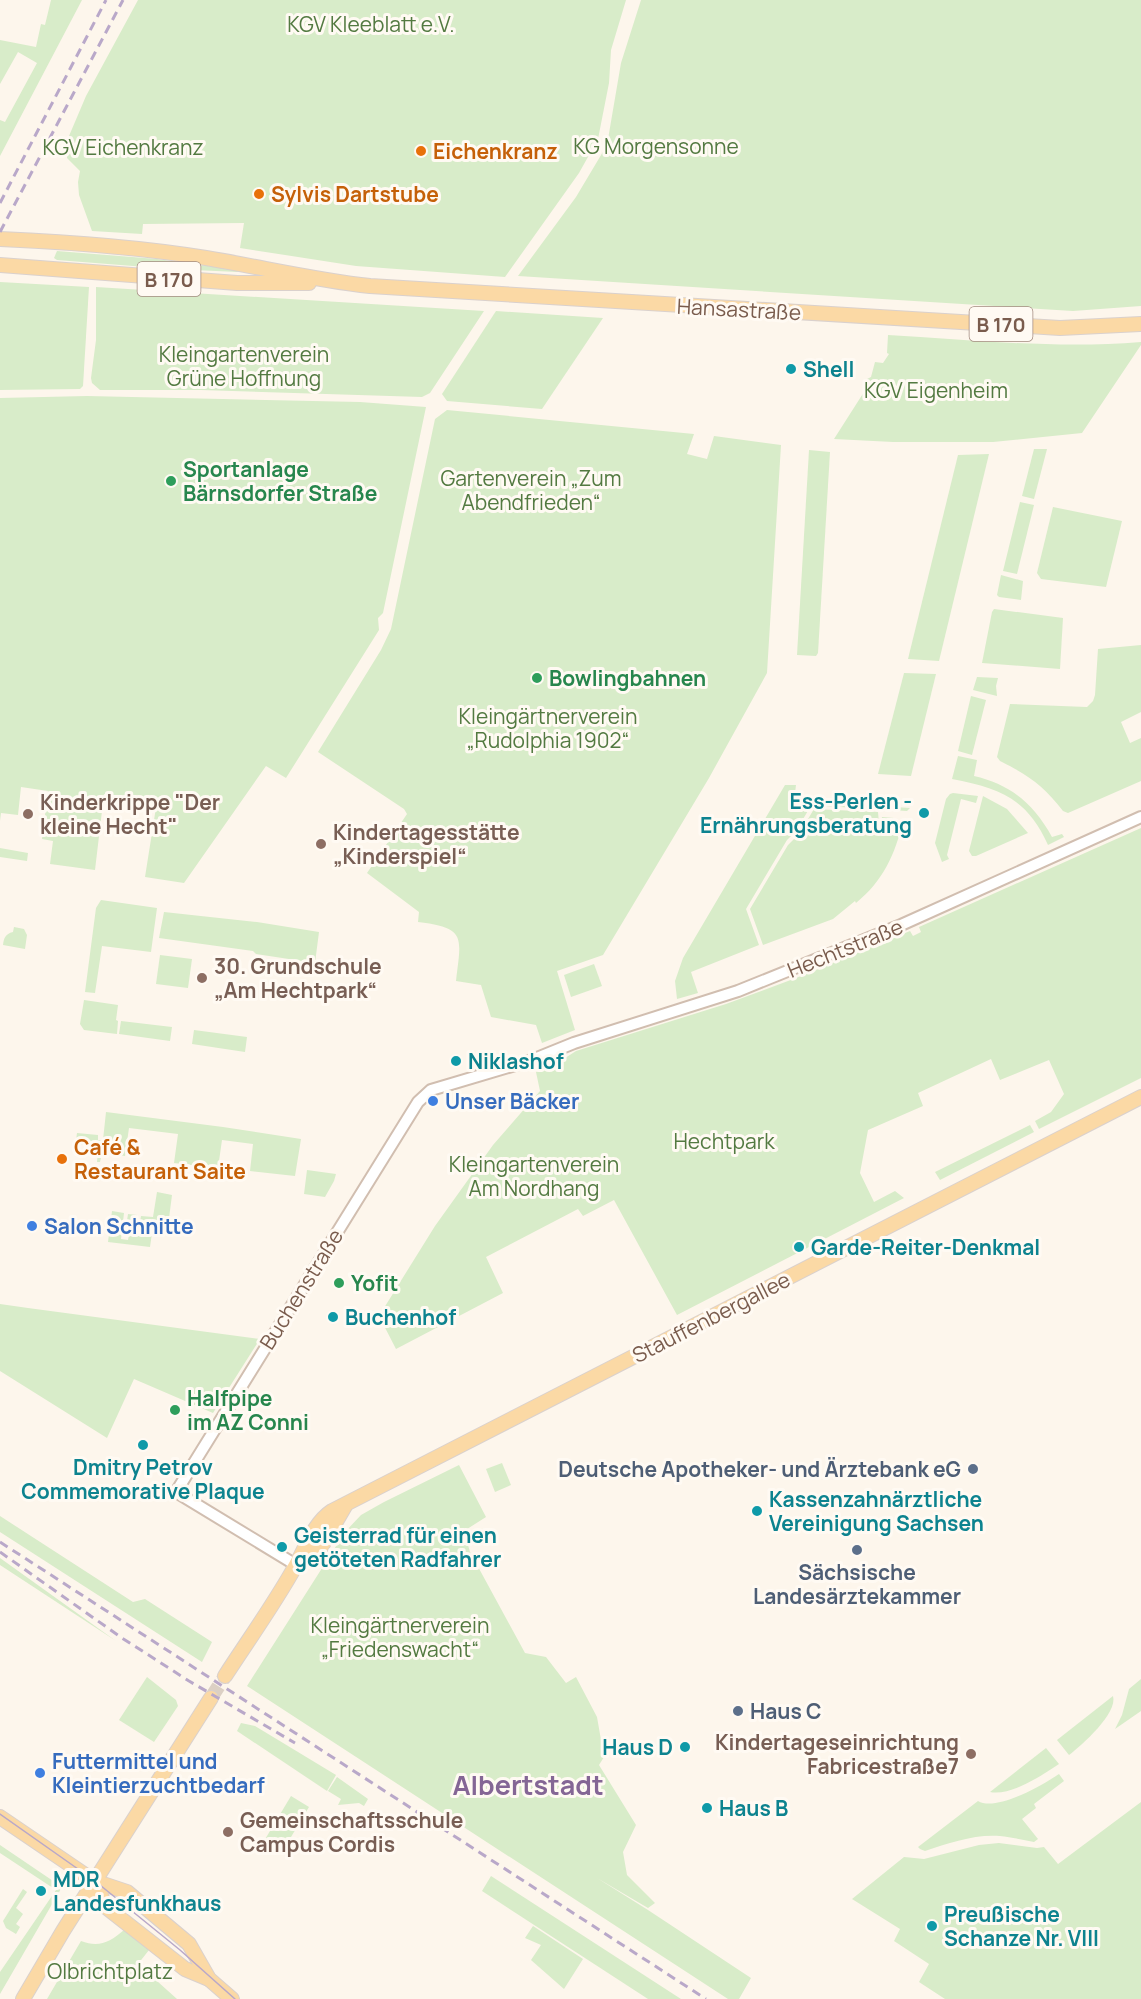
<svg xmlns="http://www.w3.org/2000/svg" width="1141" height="1999" font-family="Manrope,sans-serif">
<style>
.green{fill:#d8ecc9}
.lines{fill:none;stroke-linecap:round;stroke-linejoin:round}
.major-tunnel{stroke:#dcd0c4;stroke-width:14;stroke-dasharray:14 7;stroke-linecap:butt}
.minor-casing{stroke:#d1beb0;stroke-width:14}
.major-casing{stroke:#dad1cd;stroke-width:16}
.minor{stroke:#fff;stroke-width:10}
.major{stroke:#fbd9a5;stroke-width:14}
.tram{stroke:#b9a8c9;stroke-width:1.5}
.rail{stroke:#b9a8c9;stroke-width:3;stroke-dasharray:9 6;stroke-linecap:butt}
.food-dot{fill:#e8710a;stroke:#fffaf3;stroke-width:2}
.culture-dot{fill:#0f9aa8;stroke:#fffaf3;stroke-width:2}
.leisure-dot{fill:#2e9e5b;stroke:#fffaf3;stroke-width:2}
.education-dot{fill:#8d6e63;stroke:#fffaf3;stroke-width:2}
.shop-dot{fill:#3f7fe0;stroke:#fffaf3;stroke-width:2}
.service-dot{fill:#5c6f8a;stroke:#fffaf3;stroke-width:2}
.labels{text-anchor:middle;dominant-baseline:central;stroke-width:6;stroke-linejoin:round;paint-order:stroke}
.shield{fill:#fffaf3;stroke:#a28b7f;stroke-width:1.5}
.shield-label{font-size:20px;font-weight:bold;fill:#7a5c4d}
.park-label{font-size:21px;fill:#537a41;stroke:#fffaf3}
.food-label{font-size:21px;font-weight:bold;fill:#c56008;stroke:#fffaf3;text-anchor:start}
.street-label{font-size:21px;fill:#7a5c4d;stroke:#fffaf3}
.culture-label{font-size:21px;font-weight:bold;fill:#0d838f;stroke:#fffaf3;text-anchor:start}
.leisure-label{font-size:21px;font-weight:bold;fill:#27864d;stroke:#fffaf3;text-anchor:start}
.education-label{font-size:21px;font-weight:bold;fill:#785e54;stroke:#fffaf3;text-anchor:start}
.shop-label{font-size:21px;font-weight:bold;fill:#366cbe;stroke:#fffaf3;text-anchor:start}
.service-label{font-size:21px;font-weight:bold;fill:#4e5e75;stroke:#fffaf3;text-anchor:end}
.district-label{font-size:27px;font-weight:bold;fill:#846695;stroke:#fffaf3}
</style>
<rect width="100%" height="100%" fill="#fdf6ec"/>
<g class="green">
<path d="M 51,0 L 82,0 L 0,156 L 0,120 L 5,122 L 37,63 L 18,52 L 0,84 L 0,40 L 36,47 L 41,24 L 45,25 Z"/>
<path d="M 138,0 L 626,0 L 611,50 L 609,83 L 598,139 L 579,173 L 505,277 L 356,266 L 240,248 L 244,223 L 143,224 L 142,234 L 92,231 L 79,195 L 78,182 L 80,171 L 67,158 L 69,136 L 86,96 Z"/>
<path d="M 641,0 L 1141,0 L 1141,306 L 1073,311 L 518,276 L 576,197 L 607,145 L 621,63 Z"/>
<path d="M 57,251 L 157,259 L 237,270 L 238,272 L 171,269 L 57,260 L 54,258 Z"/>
<path d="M 0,282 L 89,287 L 83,386 L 80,389 L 0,390 Z"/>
<path d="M 96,287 L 484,311 L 430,393 L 422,397 L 201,390 L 100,390 L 92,383 L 91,378 L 96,340 Z"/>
<path d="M 496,311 L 603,318 L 542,409 L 447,401 L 442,394 Z"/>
<path d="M 888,335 C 972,340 1057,349 1141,342 L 1141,345 L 1082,433 L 993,442 L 893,442 L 834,439 L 871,381 L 865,380 L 871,377 L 875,362 L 883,363 L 889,354 L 887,353 Z"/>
<path d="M 87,396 L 360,402 L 426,407 L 383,613 L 378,618 L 379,630 L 286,778 L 266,766 L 184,883 L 145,877 L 157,801 L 104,794 L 95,870 L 50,864 L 53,841 L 42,839 L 48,791 L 21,787 L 18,815 L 1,813 L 0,821 L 0,398 Z"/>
<path d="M 447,410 L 694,434 L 687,454 L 707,459 L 714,436 L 781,445 L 767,673 L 709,778 L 603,955 L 557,971 L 575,1030 L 542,1043 L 536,1025 L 491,1017 L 481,985 L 456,981 C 461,937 467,928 418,922 L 419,912 L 367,873 L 407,814 L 404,809 L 318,752 L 381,650 L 391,629 L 435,419 Z"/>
<path d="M 1034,449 L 1047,449 L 1034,499 L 1022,496 Z"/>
<path d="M 809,450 L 830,452 L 818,653 L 816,656 L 797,655 Z"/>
<path d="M 989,454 L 939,661 L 908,659 L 958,455 Z"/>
<path d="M 1020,502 L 1034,505 L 1017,574 L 1003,571 Z"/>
<path d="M 1053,507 L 1122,521 L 1106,587 L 1041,579 L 1037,573 Z"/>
<path d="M 1001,575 L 1023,581 L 1021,600 L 999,597 L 997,595 Z"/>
<path d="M 994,609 L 1063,618 L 1060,669 L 982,663 L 992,612 Z"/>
<path d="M 1141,645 L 1141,712 L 1121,722 L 1130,743 L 1141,738 L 1141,781 L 1068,813 L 1063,811 C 1044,786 1028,775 1000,761 L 997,757 L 1010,704 L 1087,707 L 1093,701 L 1095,695 L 1098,649 Z"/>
<path d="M 904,673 L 936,674 L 911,776 L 878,774 Z"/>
<path d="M 977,677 L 998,678 L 996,686 L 997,696 L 973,690 Z"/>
<path d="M 971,696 L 986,700 L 972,755 L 958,751 Z"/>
<path d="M 958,756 L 977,760 L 974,776 C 1010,784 1034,804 1052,837 L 1062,834 L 1064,837 L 1048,845 C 1027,798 999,788 952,779 Z"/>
<path d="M 785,785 L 796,785 L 795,793 L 800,793 L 798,812 L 802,812 L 803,808 L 809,809 L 796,831 L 787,840 L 746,909 L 759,945 L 691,972 L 698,993 L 677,999 L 675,981 L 683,958 Z"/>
<path d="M 953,793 L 978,796 L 976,803 L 961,799 L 947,855 L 949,859 L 942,862 L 935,843 L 946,799 L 950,794 Z"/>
<path d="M 983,796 L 1007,809 L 1028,833 L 976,856 L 972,856 L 969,851 Z"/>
<path d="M 804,801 L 910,808 L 907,811 L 807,805 Z"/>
<path d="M 814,809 L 878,812 L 879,823 L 881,823 L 882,817 L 894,818 L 894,821 L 903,821 C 895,855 883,881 856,903 L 855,901 L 833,919 L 763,945 L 750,909 L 788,845 L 799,834 Z"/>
<path d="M 1141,828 L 1141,1078 L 1039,1129 L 1035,1121 L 1051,1112 L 1064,1094 L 1049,1060 L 1000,1080 L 991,1059 L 918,1093 L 923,1106 L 868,1130 L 860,1173 L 874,1202 L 895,1191 L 904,1198 L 677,1315 L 614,1200 L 583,1216 L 578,1209 L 486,1257 L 503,1293 L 396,1349 L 379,1316 L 435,1226 L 493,1145 L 540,1091 L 536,1072 L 563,1063 L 562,1060 L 576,1051 L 726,1004 L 796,978 L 910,931 L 913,936 L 921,932 L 919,927 Z"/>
<path d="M 0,848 L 28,853 L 27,861 L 0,857 Z"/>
<path d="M 101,900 L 157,908 L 151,952 L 102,946 L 95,993 L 85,992 L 96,908 Z"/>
<path d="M 164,912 L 257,922 L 319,932 L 315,963 L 256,954 L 253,951 L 159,938 Z"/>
<path d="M 14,927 L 24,929 L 27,935 L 25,949 L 3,945 C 4,938 5,934 13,932 Z"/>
<path d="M 160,955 L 192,959 L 188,988 L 156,984 Z"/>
<path d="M 594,964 L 602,986 L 571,997 L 564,975 Z"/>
<path d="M 84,1000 L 118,1005 L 116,1020 L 118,1021 L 117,1034 L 84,1030 L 80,1024 Z"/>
<path d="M 121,1021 L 172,1027 L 170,1041 L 119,1034 Z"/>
<path d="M 194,1030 L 247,1037 L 245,1052 L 192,1044 Z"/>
<path d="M 106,1112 L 223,1127 L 301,1139 L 295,1176 L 250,1171 L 253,1144 L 222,1140 L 218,1168 L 174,1163 L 178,1134 L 129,1128 L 125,1156 L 102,1153 L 100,1162 L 97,1162 L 98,1152 L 85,1151 L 85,1145 L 79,1144 L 78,1148 L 75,1148 L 77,1133 L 98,1135 L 98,1140 L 103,1140 Z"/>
<path d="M 1030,1125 L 1034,1132 L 940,1180 L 935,1172 Z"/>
<path d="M 307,1170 L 336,1174 L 334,1181 L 325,1197 L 304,1194 Z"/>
<path d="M 157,1192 L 172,1195 L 168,1226 L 158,1224 L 157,1226 L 153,1226 L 150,1247 L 108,1242 L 112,1211 L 124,1213 L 121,1239 L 128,1240 L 129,1235 L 125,1234 L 128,1214 L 137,1215 L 136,1222 L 140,1222 L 141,1216 L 153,1217 Z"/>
<path d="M 0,1304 L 28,1308 L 260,1339 L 213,1413 L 134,1379 L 107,1438 L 0,1371 Z"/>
<path d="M 502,1463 L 511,1485 L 495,1492 L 486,1469 Z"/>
<path d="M 459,1465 L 486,1517 L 464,1531 L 470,1552 L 525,1653 L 546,1657 L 566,1683 L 576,1677 L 597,1717 L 604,1757 L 599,1765 L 636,1825 L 623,1852 L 627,1875 L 655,1903 L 648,1908 L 597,1878 L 648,1910 L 751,1978 L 739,1999 L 728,1999 L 247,1686 L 345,1532 L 361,1515 L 384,1502 Z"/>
<path d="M 0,1516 L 133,1602 L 145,1599 L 212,1642 L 202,1662 L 0,1532 Z"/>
<path d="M 0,1558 L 116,1641 L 0,1565 Z"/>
<path d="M 147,1677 L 176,1700 L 178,1706 L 154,1742 L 119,1720 Z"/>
<path d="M 1141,1679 L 1141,1711 L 1115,1729 L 1122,1715 L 1129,1689 Z"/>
<path d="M 1113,1696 C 1118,1713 1082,1745 1069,1755 L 1057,1740 Z"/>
<path d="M 241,1723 L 255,1726 L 336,1775 L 327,1791 L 237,1731 Z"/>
<path d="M 1046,1748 L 1059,1764 C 1041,1776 1011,1796 990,1792 Z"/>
<path d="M 1059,1774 L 1064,1781 L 1034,1804 L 1036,1808 L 1022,1819 L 1038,1839 L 1034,1842 C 1023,1840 1011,1837 1000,1836 C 975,1834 949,1843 925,1851 L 920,1849 L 918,1847 L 978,1801 C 996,1812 1043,1785 1059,1774 Z"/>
<path d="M 337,1777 L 368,1799 L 364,1806 L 359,1803 L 338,1805 L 341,1799 L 328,1791 Z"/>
<path d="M 291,1796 L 309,1807 L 282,1852 L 264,1841 Z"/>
<path d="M 1141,1802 L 1141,1999 L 945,1999 L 919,1982 L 929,1964 L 894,1941 L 900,1929 L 852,1899 L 904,1857 L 924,1859 L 979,1845 L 999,1843 L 1037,1848 L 1044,1847 L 1058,1864 Z"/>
<path d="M 0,1845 L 62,1887 L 0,1994 L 0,1972 L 56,1890 L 0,1853 Z"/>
<path d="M 491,1876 L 681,1999 L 648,1999 L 482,1891 Z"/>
<path d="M 23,1889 L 27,1892 L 16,1908 L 23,1914 L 16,1924 L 20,1927 L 16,1934 L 6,1928 L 3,1921 Z"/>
<path d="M 533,1926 L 583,1959 L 564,1989 L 531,1960 L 541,1945 L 525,1938 Z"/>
<path d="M 124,1930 L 149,1950 L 138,1964 L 177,1999 L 47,1999 L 81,1941 C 99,1948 110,1942 124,1930 Z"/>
</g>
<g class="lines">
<path class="major-tunnel" d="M 211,1698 L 225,1676"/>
<defs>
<path id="minor" d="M 296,1565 L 176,1492 L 418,1102 L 431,1090 L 532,1060 L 574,1043 L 738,991 L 901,925 L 1141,817"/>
<g id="major">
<path d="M 0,239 C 69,242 139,247 206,258 C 261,267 315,280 370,286 L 1060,328 L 1141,324"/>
<path d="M 0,265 L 237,283 L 309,283"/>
<path d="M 298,1564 L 320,1549 L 345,1506"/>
<path d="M 225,1676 C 249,1639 275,1603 296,1565 C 306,1547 314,1523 332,1511 L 1141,1097"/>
<path d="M 0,1817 L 94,1881 L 127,1892 L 189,1944 L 209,1979 L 232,1999"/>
<path d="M 94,1881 L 106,1907 L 111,1911 L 185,1969 L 209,1979"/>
<path d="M 23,1999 L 63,1931 L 211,1698"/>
</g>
</defs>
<use href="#minor" class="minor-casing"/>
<use href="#major" class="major-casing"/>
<use href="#minor" class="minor"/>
<use href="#major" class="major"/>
<path class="tram" d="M 0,1814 L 95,1881 L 180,1950 L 235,1999"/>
<g class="rail">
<path d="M 0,203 L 106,0"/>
<path d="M 0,232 L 123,0"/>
<path d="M 0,1542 L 706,1999"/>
<path d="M 0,1552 L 122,1638 L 189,1681 L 295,1743"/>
</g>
</g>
<g class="food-dot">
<circle cx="421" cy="151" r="6"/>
<circle cx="259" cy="194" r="6"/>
<circle cx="62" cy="1159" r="6"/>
</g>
<g class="culture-dot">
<circle cx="791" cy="369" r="6"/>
<circle cx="924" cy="813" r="6"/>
<circle cx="456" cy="1061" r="6"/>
<circle cx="799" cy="1247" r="6"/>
<circle cx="333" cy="1317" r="6"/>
<circle cx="143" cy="1445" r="6"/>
<circle cx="757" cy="1511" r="6"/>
<circle cx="282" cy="1547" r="6"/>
<circle cx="685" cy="1747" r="6"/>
<circle cx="707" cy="1808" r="6"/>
<circle cx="41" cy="1891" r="6"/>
<circle cx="932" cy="1926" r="6"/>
</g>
<g class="leisure-dot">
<circle cx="171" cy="481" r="6"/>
<circle cx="537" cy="678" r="6"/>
<circle cx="339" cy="1283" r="6"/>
<circle cx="175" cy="1410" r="6"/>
</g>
<g class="education-dot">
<circle cx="28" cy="814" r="6"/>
<circle cx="321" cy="844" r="6"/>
<circle cx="202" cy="978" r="6"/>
<circle cx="971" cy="1754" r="6"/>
<circle cx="228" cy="1832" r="6"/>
</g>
<g class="shop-dot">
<circle cx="433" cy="1101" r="6"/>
<circle cx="32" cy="1226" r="6"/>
<circle cx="40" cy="1773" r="6"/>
</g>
<g class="service-dot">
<circle cx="973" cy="1469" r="6"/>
<circle cx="857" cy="1550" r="6"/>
<circle cx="738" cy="1711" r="6"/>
</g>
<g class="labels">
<g class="shield">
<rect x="137.5" y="262" width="63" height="34" rx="4.5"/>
<rect x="969.5" y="307" width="63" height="34" rx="4.5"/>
</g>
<g class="shield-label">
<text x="169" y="279">B 170</text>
<text x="1001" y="324">B 170</text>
</g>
<g class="park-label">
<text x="371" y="24">KGV Kleeblatt e.V.</text>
<text x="656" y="146">KG Morgensonne</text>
<text x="123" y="147">KGV Eichenkranz</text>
<text x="244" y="354">Kleingartenverein<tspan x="244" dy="24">Grüne Hoffnung</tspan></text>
<text x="936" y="390">KGV Eigenheim</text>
<text x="531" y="478">Gartenverein „Zum<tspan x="531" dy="24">Abendfrieden“</tspan></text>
<text x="548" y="716">Kleingärtnerverein<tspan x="548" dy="24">„Rudolphia 1902“</tspan></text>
<text x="724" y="1141">Hechtpark</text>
<text x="534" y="1164">Kleingartenverein<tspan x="534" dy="24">Am Nordhang</tspan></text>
<text x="400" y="1625">Kleingärtnerverein<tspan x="400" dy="24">„Friedenswacht“</tspan></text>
<text x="110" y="1971">Olbrichtplatz</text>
</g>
<g class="food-label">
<text x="433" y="151">Eichenkranz</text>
<text x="271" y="194">Sylvis Dartstube</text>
<text x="74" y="1147">Café &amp;<tspan x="74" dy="24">Restaurant Saite</tspan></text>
</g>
<g class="street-label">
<text transform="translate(739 309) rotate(3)">Hansastraße</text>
<text transform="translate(845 948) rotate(-22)">Hechtstraße</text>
<text transform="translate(301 1289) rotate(-58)">Buchenstraße</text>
<text transform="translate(711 1317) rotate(-27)">Stauffenbergallee</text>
</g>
<g class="culture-label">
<text x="803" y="369">Shell</text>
<text x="912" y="801" text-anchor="end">Ess-Perlen -<tspan x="912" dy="24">Ernährungsberatung</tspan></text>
<text x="468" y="1061">Niklashof</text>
<text x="811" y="1247">Garde-Reiter-Denkmal</text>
<text x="345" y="1317">Buchenhof</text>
<text x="143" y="1467" text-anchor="middle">Dmitry Petrov<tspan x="143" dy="24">Commemorative Plaque</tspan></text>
<text x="769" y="1499">Kassenzahnärztliche<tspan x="769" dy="24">Vereinigung Sachsen</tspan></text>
<text x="294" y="1535">Geisterrad für einen<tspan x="294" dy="24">getöteten Radfahrer</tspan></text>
<text x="673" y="1747" text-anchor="end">Haus D</text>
<text x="719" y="1808">Haus B</text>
<text x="53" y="1879">MDR<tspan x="53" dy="24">Landesfunkhaus</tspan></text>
<text x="944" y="1914">Preußische<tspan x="944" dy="24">Schanze Nr. VIII</tspan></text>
</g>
<g class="leisure-label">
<text x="183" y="469">Sportanlage<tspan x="183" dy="24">Bärnsdorfer Straße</tspan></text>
<text x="549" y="678">Bowlingbahnen</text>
<text x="351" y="1283">Yofit</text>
<text x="187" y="1398">Halfpipe<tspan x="187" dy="24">im AZ Conni</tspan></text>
</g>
<g class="education-label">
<text x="40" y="802">Kinderkrippe "Der<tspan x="40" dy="24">kleine Hecht"</tspan></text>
<text x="333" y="832">Kindertagesstätte<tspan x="333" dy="24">„Kinderspiel“</tspan></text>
<text x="214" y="966">30. Grundschule<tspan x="214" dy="24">„Am Hechtpark“</tspan></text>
<text x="959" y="1742" text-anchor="end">Kindertageseinrichtung<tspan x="959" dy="24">Fabricestraße7</tspan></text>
<text x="240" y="1820">Gemeinschaftsschule<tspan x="240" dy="24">Campus Cordis</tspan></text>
</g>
<g class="shop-label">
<text x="445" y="1101">Unser Bäcker</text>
<text x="44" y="1226">Salon Schnitte</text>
<text x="52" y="1761">Futtermittel und<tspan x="52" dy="24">Kleintierzuchtbedarf</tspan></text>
</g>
<g class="service-label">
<text x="961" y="1469">Deutsche Apotheker- und Ärztebank eG</text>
<text x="857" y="1572" text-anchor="middle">Sächsische<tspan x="857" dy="24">Landesärztekammer</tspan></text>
<text x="750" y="1711" text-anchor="start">Haus C</text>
</g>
<g class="district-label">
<text x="528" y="1784">Albertstadt</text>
</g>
</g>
</svg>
